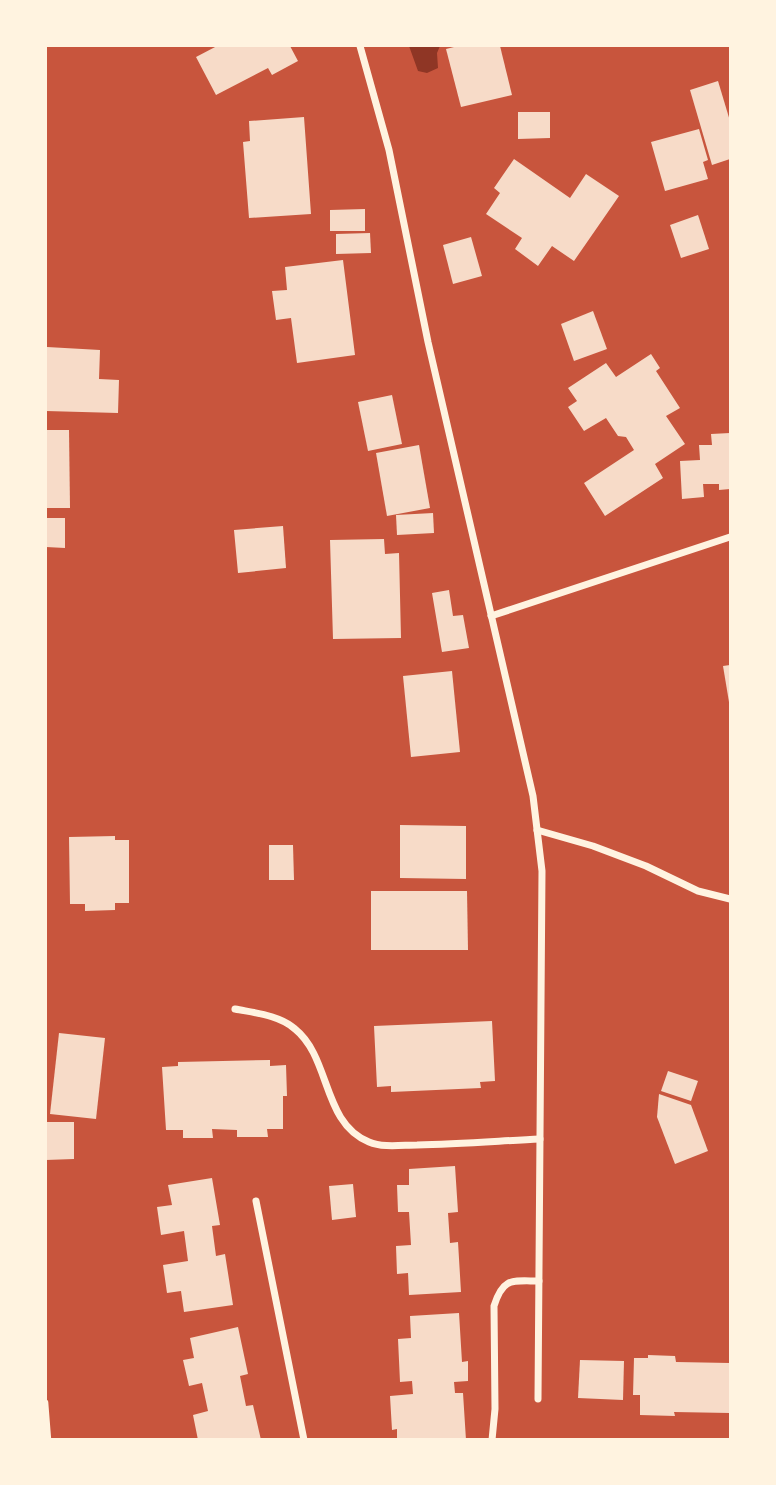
<svg xmlns="http://www.w3.org/2000/svg" width="776" height="1485" font-family="Karla,sans-serif">
<style>
.water{fill:#8f3625}
.building{fill:#f7dbc8}
.lines{fill:none;stroke-linecap:round;stroke-linejoin:round}
.path{stroke:#fff3e0;stroke-width:4.5}
.minor{stroke:#fff3e0;stroke-width:7}
</style>
<rect width="100%" height="100%" fill="#c8553d"/>
<path class="water" d="M 409,46 L 440,46 L 437,53 L 438,68 L 427,73 L 418,71 Z"/>
<g class="building">
<path d="M 217,46 L 290,46 L 298,61 L 272,75 L 268,68 L 216,95 L 196,57 Z"/>
<path d="M 458,46 L 500,46 L 512,95 L 461,107 L 446,49 Z"/>
<path d="M 718,81 L 730,121 L 730,159 L 712,165 L 690,90 Z"/>
<path d="M 518,112 L 550,112 L 550,138 L 518,139 Z"/>
<path d="M 304,117 L 311,214 L 249,218 L 243,142 L 250,141 L 249,121 Z"/>
<path d="M 699,129 L 708,160 L 703,162 L 708,179 L 665,191 L 651,142 Z"/>
<path d="M 514,159 L 570,198 L 586,174 L 619,196 L 574,261 L 552,246 L 538,266 L 515,249 L 522,238 L 486,214 L 500,193 L 494,188 Z"/>
<path d="M 365,209 L 365,231 L 330,231 L 330,210 Z"/>
<path d="M 698,215 L 709,249 L 681,258 L 670,225 Z"/>
<path d="M 370,233 L 371,253 L 336,254 L 336,234 Z"/>
<path d="M 471,237 L 482,276 L 453,284 L 443,245 Z"/>
<path d="M 343,260 L 355,355 L 297,363 L 291,318 L 276,320 L 272,291 L 287,290 L 285,267 Z"/>
<path d="M 593,311 L 607,349 L 574,361 L 561,324 Z"/>
<path d="M 47,347 L 100,350 L 99,379 L 119,380 L 118,413 L 46,411 Z"/>
<path d="M 651,354 L 660,368 L 656,371 L 680,408 L 666,416 L 685,444 L 655,464 L 663,478 L 605,516 L 584,483 L 634,450 L 626,437 L 618,436 L 606,418 L 584,431 L 568,407 L 577,401 L 568,388 L 606,363 L 616,377 Z"/>
<path d="M 392,395 L 402,444 L 368,451 L 358,402 Z"/>
<path d="M 46,430 L 69,430 L 70,508 L 46,508 Z"/>
<path d="M 730,433 L 730,489 L 719,490 L 719,484 L 703,484 L 704,497 L 682,499 L 680,461 L 700,460 L 699,445 L 712,445 L 711,434 Z"/>
<path d="M 419,445 L 430,508 L 387,516 L 376,453 Z"/>
<path d="M 433,513 L 434,533 L 397,535 L 396,515 Z"/>
<path d="M 46,518 L 65,518 L 65,548 L 46,547 Z"/>
<path d="M 283,526 L 286,568 L 238,573 L 234,530 Z"/>
<path d="M 384,539 L 385,554 L 399,553 L 401,638 L 333,639 L 330,540 Z"/>
<path d="M 449,590 L 453,616 L 463,615 L 469,648 L 442,652 L 432,593 Z"/>
<path d="M 730,665 L 730,701 L 729,702 L 723,666 Z"/>
<path d="M 452,671 L 460,752 L 411,757 L 403,676 Z"/>
<path d="M 400,825 L 466,826 L 466,879 L 400,878 Z"/>
<path d="M 115,836 L 115,840 L 129,840 L 129,903 L 115,903 L 115,910 L 85,911 L 85,904 L 70,904 L 69,837 Z"/>
<path d="M 269,845 L 293,845 L 294,880 L 269,880 Z"/>
<path d="M 371,891 L 467,891 L 468,950 L 371,950 Z"/>
<path d="M 492,1021 L 495,1081 L 480,1082 L 481,1088 L 391,1092 L 391,1086 L 377,1087 L 374,1026 Z"/>
<path d="M 59,1033 L 105,1038 L 96,1119 L 50,1114 Z"/>
<path d="M 270,1060 L 270,1066 L 286,1065 L 287,1096 L 283,1096 L 283,1129 L 267,1129 L 268,1137 L 237,1137 L 237,1130 L 212,1129 L 213,1138 L 183,1138 L 183,1130 L 166,1130 L 162,1067 L 178,1066 L 178,1062 Z"/>
<path d="M 668,1071 L 698,1081 L 691,1101 L 661,1091 Z"/>
<path d="M 659,1094 L 691,1105 L 708,1151 L 675,1164 L 657,1117 Z"/>
<path d="M 46,1122 L 74,1122 L 74,1159 L 46,1160 Z"/>
<path d="M 455,1166 L 458,1212 L 448,1213 L 450,1243 L 458,1242 L 461,1292 L 409,1295 L 408,1273 L 397,1274 L 396,1246 L 411,1245 L 409,1212 L 398,1212 L 397,1185 L 409,1185 L 409,1169 Z"/>
<path d="M 212,1178 L 220,1225 L 212,1226 L 216,1256 L 225,1254 L 233,1305 L 184,1312 L 181,1291 L 167,1293 L 163,1265 L 188,1261 L 184,1231 L 161,1235 L 157,1207 L 172,1205 L 168,1185 Z"/>
<path d="M 353,1184 L 356,1217 L 332,1220 L 329,1186 Z"/>
<path d="M 459,1313 L 462,1362 L 468,1361 L 468,1381 L 454,1382 L 455,1393 L 463,1393 L 466,1440 L 397,1440 L 397,1429 L 392,1430 L 390,1396 L 413,1394 L 412,1381 L 400,1382 L 398,1339 L 411,1338 L 410,1316 Z"/>
<path d="M 238,1327 L 248,1374 L 240,1376 L 246,1406 L 253,1405 L 261,1440 L 198,1440 L 193,1415 L 208,1411 L 202,1383 L 189,1386 L 183,1360 L 194,1358 L 190,1338 Z"/>
<path d="M 648,1355 L 675,1356 L 676,1362 L 730,1363 L 730,1413 L 674,1412 L 675,1416 L 640,1415 L 640,1395 L 633,1395 L 634,1358 L 648,1358 Z"/>
<path d="M 580,1360 L 624,1361 L 623,1400 L 578,1398 Z"/>
</g>
<g class="lines">
<path class="path" d="M 46,1402 L 49,1440"/>
<g class="minor">
<path d="M 360,46 L 389,150 L 428,342 L 533,796 L 542,871 L 538,1399"/>
<path d="M 491,616 L 730,537"/>
<path d="M 537,830 L 593,846 L 646,866 L 698,891 L 730,899"/>
<path d="M 235,1009 C 255,1013 279,1015 295,1029 C 331,1058 322,1123 369,1142 C 383,1148 402,1145 417,1145 C 458,1144 499,1141 540,1139"/>
<path d="M 256,1201 L 304,1440"/>
<path d="M 492,1440 L 495,1409 L 494,1306 C 503,1277 512,1281 539,1281"/>
</g>
</g>
<rect width="776" height="1485" fill="none" stroke="#fff3e0" stroke-width="94"/>
</svg>
